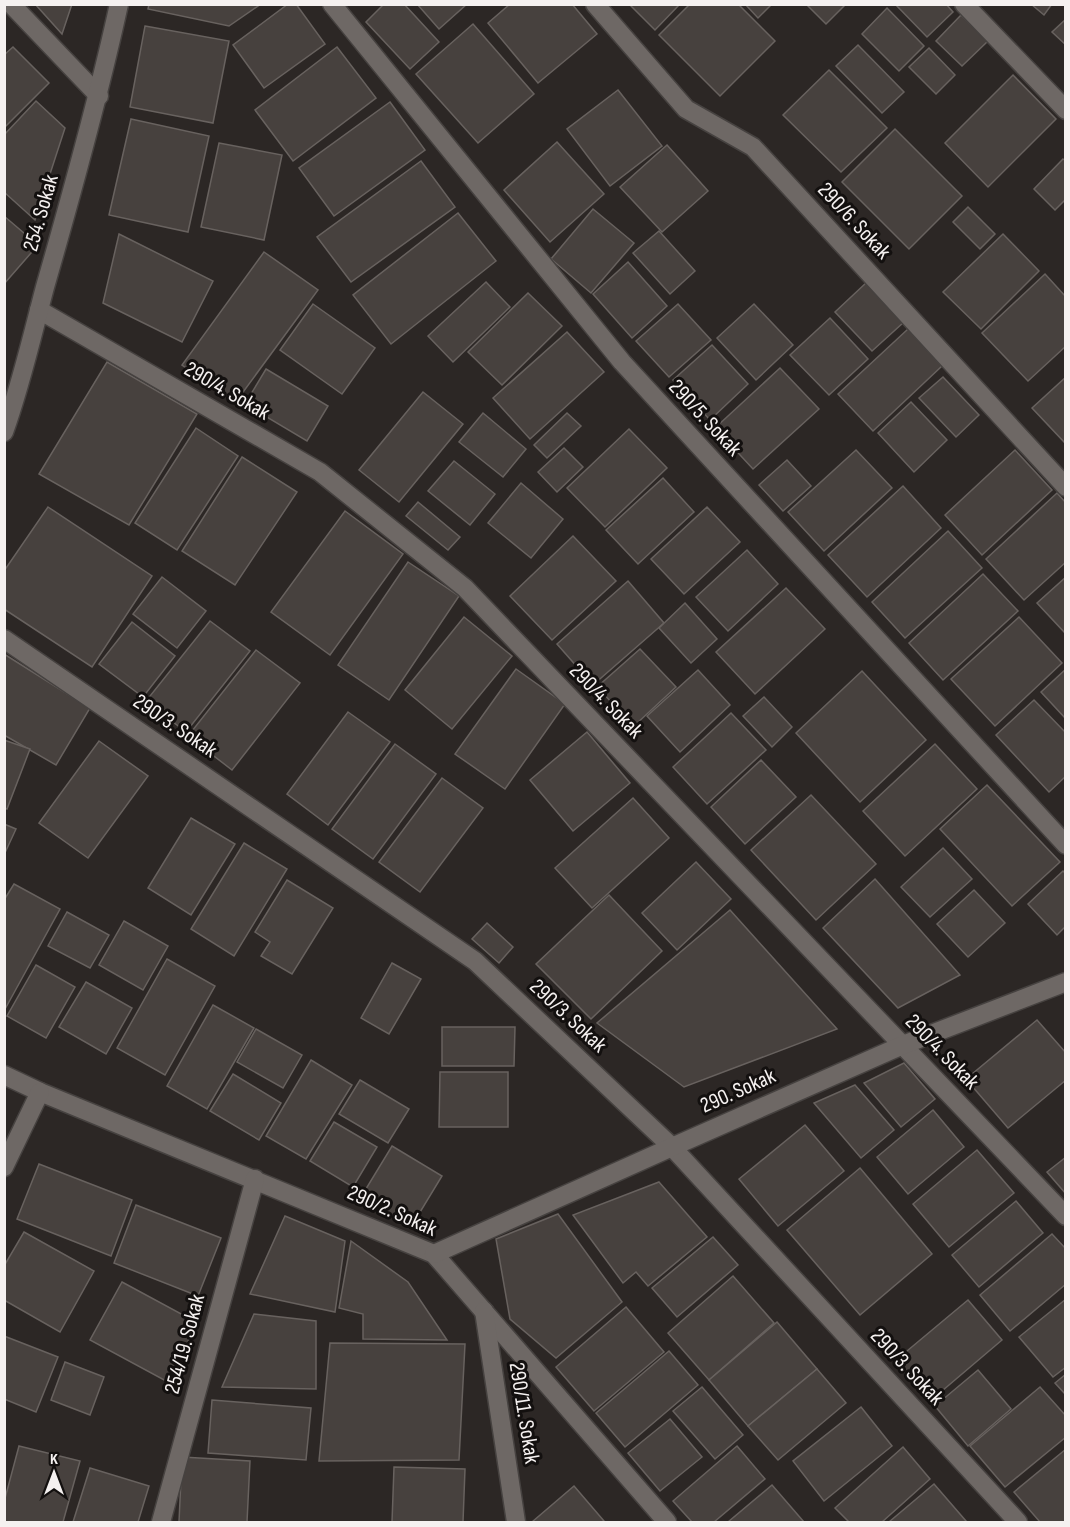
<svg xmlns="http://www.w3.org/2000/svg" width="1070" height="1527" font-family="'Sofia Sans Condensed',sans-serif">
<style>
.building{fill:#47413e;stroke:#68625f;stroke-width:1.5}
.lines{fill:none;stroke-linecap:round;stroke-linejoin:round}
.minor-casing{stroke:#464240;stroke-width:21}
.tertiary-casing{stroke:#464240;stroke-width:21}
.minor{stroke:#6e6865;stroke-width:18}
.tertiary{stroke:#6e6865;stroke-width:18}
.labels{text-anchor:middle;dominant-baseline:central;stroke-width:6;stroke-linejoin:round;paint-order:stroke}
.street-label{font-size:22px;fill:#f5f1f0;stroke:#13100f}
</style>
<rect width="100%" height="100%" fill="#2c2725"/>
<g class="building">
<path d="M 35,4 L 72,4 L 62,34 Z"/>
<path d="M 149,4 L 261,4 L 229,26 L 148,9 Z"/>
<path d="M 288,4 L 296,4 L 325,44 L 264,88 L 233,45 Z"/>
<path d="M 384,4 L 404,4 L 439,42 L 410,69 L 366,22 Z"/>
<path d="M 417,4 L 467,4 L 439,29 Z"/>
<path d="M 510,4 L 572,4 L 597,34 L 538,83 L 488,23 Z"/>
<path d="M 629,4 L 680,4 L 655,30 Z"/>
<path d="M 690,4 L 738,4 L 775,41 L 720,96 L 659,35 Z"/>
<path d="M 745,4 L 772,4 L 758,18 Z"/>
<path d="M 806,4 L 846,4 L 826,24 Z"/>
<path d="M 895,4 L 946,4 L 953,12 L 927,37 Z"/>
<path d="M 1031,4 L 1052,4 L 1044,15 Z"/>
<path d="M 887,8 L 924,46 L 899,71 L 862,34 Z"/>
<path d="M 961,15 L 988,41 L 962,66 L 936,41 Z"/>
<path d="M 1066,19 L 1066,45 L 1052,32 Z"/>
<path d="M 473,24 L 534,94 L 478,143 L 416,74 Z"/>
<path d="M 145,26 L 229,41 L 213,123 L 130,107 Z"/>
<path d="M 858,45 L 904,92 L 882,113 L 836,66 Z"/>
<path d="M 13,47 L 49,83 L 4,128 L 4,55 Z"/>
<path d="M 337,47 L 376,98 L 293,161 L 255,110 Z"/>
<path d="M 929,48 L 955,75 L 936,94 L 909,67 Z"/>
<path d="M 829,70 L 887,128 L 841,172 L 783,115 Z"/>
<path d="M 1013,75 L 1056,119 L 988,187 L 945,143 Z"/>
<path d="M 618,90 L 662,146 L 610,186 L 567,129 Z"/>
<path d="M 36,101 L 65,128 L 35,220 L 4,192 L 4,135 Z"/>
<path d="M 390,102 L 425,150 L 334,216 L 299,168 Z"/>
<path d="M 131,119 L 209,136 L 188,232 L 109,215 Z"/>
<path d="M 895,129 L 962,196 L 909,249 L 842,182 Z"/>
<path d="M 557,142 L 604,194 L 550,242 L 504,190 Z"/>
<path d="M 219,143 L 282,155 L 264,240 L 201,227 Z"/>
<path d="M 667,145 L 708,191 L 662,232 L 620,187 Z"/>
<path d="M 1063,159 L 1066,161 L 1066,199 L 1055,210 L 1034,189 Z"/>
<path d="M 421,161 L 455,207 L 351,282 L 317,237 Z"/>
<path d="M 968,207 L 995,234 L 980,249 L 953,222 Z"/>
<path d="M 593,209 L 634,243 L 591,293 L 551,259 Z"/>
<path d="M 458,213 L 496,261 L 391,344 L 353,295 Z"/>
<path d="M 4,216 L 38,245 L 4,284 Z"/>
<path d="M 659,231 L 695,271 L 670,294 L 633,253 Z"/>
<path d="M 119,234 L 213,281 L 182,342 L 103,303 Z"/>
<path d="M 1003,234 L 1039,271 L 981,329 L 943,292 Z"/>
<path d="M 264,252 L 318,290 L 235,403 L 182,365 Z"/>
<path d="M 628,262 L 667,306 L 632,338 L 593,294 Z"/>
<path d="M 1045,274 L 1066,297 L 1066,346 L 1028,381 L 982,333 Z"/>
<path d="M 486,282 L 510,307 L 453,362 L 428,336 Z"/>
<path d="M 867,282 L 904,322 L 872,351 L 835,312 Z"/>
<path d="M 528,293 L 562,326 L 502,385 L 468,352 Z"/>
<path d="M 313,304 L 375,348 L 342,394 L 280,350 Z"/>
<path d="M 678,304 L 711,340 L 669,377 L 636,341 Z"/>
<path d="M 754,304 L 793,345 L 756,380 L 717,338 Z"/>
<path d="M 830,318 L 868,359 L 829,395 L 790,355 Z"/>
<path d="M 908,329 L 942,366 L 873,431 L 838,394 Z"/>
<path d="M 567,332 L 604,372 L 530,439 L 493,398 Z"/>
<path d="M 712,345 L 748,384 L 710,420 L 673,380 Z"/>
<path d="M 107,362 L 197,414 L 129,525 L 39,474 Z"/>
<path d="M 780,368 L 819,409 L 753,469 L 715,428 Z"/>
<path d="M 266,369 L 328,406 L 307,441 L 245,404 Z"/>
<path d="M 943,377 L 979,415 L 956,437 L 919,398 Z"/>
<path d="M 1066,377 L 1066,444 L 1032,408 Z"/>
<path d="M 423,392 L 463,424 L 399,502 L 359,470 Z"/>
<path d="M 911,402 L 947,440 L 914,472 L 878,433 Z"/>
<path d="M 483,413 L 526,449 L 503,477 L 459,442 Z"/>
<path d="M 567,413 L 581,426 L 547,458 L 534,445 Z"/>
<path d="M 196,428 L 238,456 L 177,550 L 135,523 Z"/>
<path d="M 629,429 L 667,468 L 605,527 L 567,488 Z"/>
<path d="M 564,448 L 583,467 L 557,492 L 538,472 Z"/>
<path d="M 856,450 L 892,488 L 824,551 L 788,512 Z"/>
<path d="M 1015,450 L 1052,490 L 982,555 L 945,515 Z"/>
<path d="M 242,457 L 297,492 L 235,585 L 182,551 Z"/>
<path d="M 787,460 L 811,486 L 783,511 L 759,485 Z"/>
<path d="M 454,461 L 495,494 L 470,525 L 428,491 Z"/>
<path d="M 663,478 L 694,512 L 638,564 L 606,530 Z"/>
<path d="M 521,483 L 563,519 L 531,558 L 488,523 Z"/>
<path d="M 903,486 L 941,528 L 867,597 L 828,555 Z"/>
<path d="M 1057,493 L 1066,503 L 1066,562 L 1024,600 L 986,559 Z"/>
<path d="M 418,502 L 460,537 L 448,550 L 406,516 Z"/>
<path d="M 48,507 L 152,576 L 92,667 L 4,609 L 4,571 Z"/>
<path d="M 707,507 L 740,542 L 684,594 L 651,559 Z"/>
<path d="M 345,511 L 403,554 L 330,655 L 271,612 Z"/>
<path d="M 948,531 L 982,568 L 905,638 L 872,602 Z"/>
<path d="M 573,536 L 616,581 L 552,640 L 510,596 Z"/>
<path d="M 747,550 L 778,584 L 728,631 L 696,597 Z"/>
<path d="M 408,562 L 459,596 L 389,700 L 338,665 Z"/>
<path d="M 983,574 L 1018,611 L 943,680 L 909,643 Z"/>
<path d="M 162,577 L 206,611 L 177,648 L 133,614 Z"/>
<path d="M 1066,577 L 1066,634 L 1037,603 Z"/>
<path d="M 628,581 L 664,623 L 593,685 L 557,644 Z"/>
<path d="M 786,588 L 825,629 L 755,694 L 716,652 Z"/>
<path d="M 685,603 L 717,639 L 691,663 L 659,628 Z"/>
<path d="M 464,617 L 512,656 L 452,729 L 405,690 Z"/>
<path d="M 1019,617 L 1062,663 L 995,726 L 951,679 Z"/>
<path d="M 210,621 L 250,651 L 186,732 L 146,701 Z"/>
<path d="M 132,622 L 175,656 L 143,697 L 99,664 Z"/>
<path d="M 640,649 L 676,687 L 634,726 L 597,687 Z"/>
<path d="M 256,650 L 300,683 L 232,770 L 188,736 Z"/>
<path d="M 4,654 L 90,708 L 56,765 L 4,735 Z"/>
<path d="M 516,669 L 565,704 L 505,789 L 455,754 Z"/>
<path d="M 1066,669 L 1066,719 L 1041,692 Z"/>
<path d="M 698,670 L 730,705 L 680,752 L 647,716 Z"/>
<path d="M 862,671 L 926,740 L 860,802 L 796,733 Z"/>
<path d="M 764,697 L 792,727 L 772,747 L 743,716 Z"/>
<path d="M 1034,700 L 1066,733 L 1066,776 L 1049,792 L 996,735 Z"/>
<path d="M 348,712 L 390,742 L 328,825 L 287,794 Z"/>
<path d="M 731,713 L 766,750 L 707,804 L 673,767 Z"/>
<path d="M 587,732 L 630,783 L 573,831 L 530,780 Z"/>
<path d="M 4,740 L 30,749 L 7,809 L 4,808 Z"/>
<path d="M 99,741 L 148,776 L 88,858 L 39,823 Z"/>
<path d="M 395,744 L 436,774 L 373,859 L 332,829 Z"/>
<path d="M 935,744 L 977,789 L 905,856 L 863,811 Z"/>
<path d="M 761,760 L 796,797 L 745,844 L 711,807 Z"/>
<path d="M 442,778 L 483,808 L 420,892 L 379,862 Z"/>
<path d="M 987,785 L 1060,862 L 1012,906 L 940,829 Z"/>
<path d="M 811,795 L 876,864 L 816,920 L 751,850 Z"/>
<path d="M 633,798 L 669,838 L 592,908 L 555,868 Z"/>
<path d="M 191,818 L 235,844 L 191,915 L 148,888 Z"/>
<path d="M 4,824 L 16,829 L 4,855 Z"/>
<path d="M 244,843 L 287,869 L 234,956 L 191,929 Z"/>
<path d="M 943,848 L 972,879 L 930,917 L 901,887 Z"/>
<path d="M 696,862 L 731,899 L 677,950 L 642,913 Z"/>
<path d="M 1063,871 L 1066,874 L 1066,926 L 1057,935 L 1028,904 Z"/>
<path d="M 875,879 L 960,975 L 898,1008 L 823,928 Z"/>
<path d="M 287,880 L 333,908 L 292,974 L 261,956 L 270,942 L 255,932 Z"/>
<path d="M 14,884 L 60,909 L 4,1011 L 4,900 Z"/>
<path d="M 974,890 L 1005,923 L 968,957 L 937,924 Z"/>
<path d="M 609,895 L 662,951 L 591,1019 L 536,964 Z"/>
<path d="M 730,910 L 837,1029 L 684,1087 L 597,1023 Z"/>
<path d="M 67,912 L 109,935 L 90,968 L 48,946 Z"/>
<path d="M 124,921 L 168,946 L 143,990 L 99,965 Z"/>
<path d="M 487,923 L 513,947 L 499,963 L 472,939 Z"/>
<path d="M 167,959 L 215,986 L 165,1075 L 117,1048 Z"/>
<path d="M 392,963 L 421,979 L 389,1034 L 361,1018 Z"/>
<path d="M 36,965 L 75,987 L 46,1038 L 7,1016 Z"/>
<path d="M 86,982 L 132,1008 L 106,1054 L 59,1027 Z"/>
<path d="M 213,1005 L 254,1028 L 207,1109 L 167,1086 Z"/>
<path d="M 1037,1020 L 1066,1053 L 1066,1080 L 1008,1128 L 966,1079 Z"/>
<path d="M 442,1027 L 515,1027 L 514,1066 L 442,1066 Z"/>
<path d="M 256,1029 L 302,1055 L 283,1088 L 237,1062 Z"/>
<path d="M 311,1060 L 352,1085 L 306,1159 L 266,1136 Z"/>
<path d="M 904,1063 L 935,1099 L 901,1127 L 864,1083 Z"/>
<path d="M 440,1072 L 508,1072 L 508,1127 L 439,1127 Z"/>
<path d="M 233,1074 L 281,1103 L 259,1140 L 210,1111 Z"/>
<path d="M 360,1080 L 409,1109 L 388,1143 L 339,1114 Z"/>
<path d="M 855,1085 L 894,1130 L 861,1158 L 814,1103 Z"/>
<path d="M 933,1110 L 964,1147 L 908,1194 L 877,1157 Z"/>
<path d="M 334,1122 L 377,1147 L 353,1187 L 310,1161 Z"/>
<path d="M 805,1125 L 844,1171 L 778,1226 L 739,1179 Z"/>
<path d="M 392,1146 L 442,1176 L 411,1227 L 361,1197 Z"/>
<path d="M 977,1150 L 1014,1193 L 949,1247 L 913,1204 Z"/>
<path d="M 1066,1157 L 1066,1194 L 1047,1172 Z"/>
<path d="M 39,1164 L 132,1200 L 111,1256 L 17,1219 Z"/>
<path d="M 860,1168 L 932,1254 L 860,1315 L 787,1230 Z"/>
<path d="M 659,1182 L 707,1237 L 648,1286 L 636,1272 L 623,1283 L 573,1215 Z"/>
<path d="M 1016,1201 L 1043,1233 L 979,1287 L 952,1255 Z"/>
<path d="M 136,1205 L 221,1238 L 198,1296 L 114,1263 Z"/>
<path d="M 558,1214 L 622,1302 L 556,1358 L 510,1319 L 496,1239 Z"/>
<path d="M 285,1216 L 345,1241 L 335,1312 L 250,1294 Z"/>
<path d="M 24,1232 L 94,1271 L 60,1332 L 4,1300 L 4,1266 Z"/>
<path d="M 1052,1234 L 1066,1249 L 1066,1284 L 1010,1331 L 980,1295 Z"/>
<path d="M 713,1237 L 738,1265 L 677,1317 L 652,1288 Z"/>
<path d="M 351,1241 L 408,1282 L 447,1340 L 363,1339 L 363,1314 L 339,1308 Z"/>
<path d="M 733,1276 L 774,1323 L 709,1380 L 668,1333 Z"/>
<path d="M 122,1282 L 198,1323 L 166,1381 L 90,1340 Z"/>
<path d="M 1066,1299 L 1066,1367 L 1053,1377 L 1019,1337 Z"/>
<path d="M 968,1300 L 1002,1340 L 929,1402 L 895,1361 Z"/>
<path d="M 626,1307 L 664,1352 L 594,1411 L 556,1367 Z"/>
<path d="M 254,1314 L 316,1321 L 316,1389 L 222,1387 Z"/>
<path d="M 777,1322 L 817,1369 L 748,1426 L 709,1380 Z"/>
<path d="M 4,1336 L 58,1357 L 36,1412 L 4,1399 Z"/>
<path d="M 330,1343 L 465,1344 L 459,1460 L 319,1461 Z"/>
<path d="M 669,1351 L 698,1385 L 625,1447 L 596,1413 Z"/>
<path d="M 65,1362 L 104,1377 L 90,1415 L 51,1400 Z"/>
<path d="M 817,1369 L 846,1403 L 778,1460 L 748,1426 Z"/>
<path d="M 978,1370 L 1011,1409 L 968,1446 L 935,1406 Z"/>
<path d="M 1066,1374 L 1066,1395 L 1055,1383 Z"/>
<path d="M 702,1387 L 743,1435 L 715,1459 L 673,1411 Z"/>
<path d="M 1040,1387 L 1066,1416 L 1066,1437 L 1005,1487 L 970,1446 Z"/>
<path d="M 212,1400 L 311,1408 L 306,1460 L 208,1453 Z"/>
<path d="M 861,1407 L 892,1446 L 824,1501 L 793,1461 Z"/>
<path d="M 670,1419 L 702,1457 L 660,1491 L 628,1453 Z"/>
<path d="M 19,1446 L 80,1461 L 63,1522 L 4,1522 L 4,1502 Z"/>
<path d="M 737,1446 L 765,1479 L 714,1522 L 692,1522 L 673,1501 Z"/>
<path d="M 903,1447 L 930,1479 L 882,1522 L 849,1522 L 835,1508 Z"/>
<path d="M 1066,1449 L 1066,1522 L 1040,1522 L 1014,1492 Z"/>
<path d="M 182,1457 L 250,1461 L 247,1522 L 179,1522 Z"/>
<path d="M 394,1467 L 465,1469 L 463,1522 L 392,1522 Z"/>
<path d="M 90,1468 L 149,1486 L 138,1522 L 73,1522 Z"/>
<path d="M 934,1484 L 966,1521 L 965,1522 L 889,1522 Z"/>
<path d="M 772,1485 L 804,1522 L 728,1522 Z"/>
<path d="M 574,1486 L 604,1521 L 602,1522 L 532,1522 Z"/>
</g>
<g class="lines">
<defs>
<g id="minor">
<path d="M 11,4 L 99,96"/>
<path d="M 332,4 L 622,362 L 1066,845"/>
<path d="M 595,4 L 686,109 L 753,147 L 1066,487"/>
<path d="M 964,4 L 1066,110"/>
<path d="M 39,310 L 320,472 L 465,588 L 1066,1216"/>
<path d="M 4,639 L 475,961 L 672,1147 L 1018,1522"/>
<path d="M 4,1075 L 40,1092 L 434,1254 L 667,1522"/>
<path d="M 4,1167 L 40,1092"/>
<path d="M 434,1254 L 672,1147 L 903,1045 L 1066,982"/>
<path d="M 484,1311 L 516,1522"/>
<path d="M 161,1522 L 255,1179"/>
</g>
<path id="tertiary" d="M 4,432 C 21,385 32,336 45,287 C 72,193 98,100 119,4"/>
</defs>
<use href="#minor" class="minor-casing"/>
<use href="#tertiary" class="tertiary-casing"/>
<use href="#minor" class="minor"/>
<use href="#tertiary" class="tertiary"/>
</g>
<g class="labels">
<g class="street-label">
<text transform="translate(41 213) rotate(-74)">254. Sokak</text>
<text transform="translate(854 221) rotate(47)">290/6. Sokak</text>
<text transform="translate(227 391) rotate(30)">290/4. Sokak</text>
<text transform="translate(705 418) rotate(47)">290/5. Sokak</text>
<text transform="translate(606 701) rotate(46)">290/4. Sokak</text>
<text transform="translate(175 726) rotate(34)">290/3. Sokak</text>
<text transform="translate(568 1016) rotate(43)">290/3. Sokak</text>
<text transform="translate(942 1052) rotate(46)">290/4. Sokak</text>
<text transform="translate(738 1091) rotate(-24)">290. Sokak</text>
<text transform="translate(392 1211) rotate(24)">290/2. Sokak</text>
<text transform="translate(185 1344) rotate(-75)">254/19. Sokak</text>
<text transform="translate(907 1367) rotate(47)">290/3. Sokak</text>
<text transform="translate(524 1413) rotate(81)">290/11. Sokak</text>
</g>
</g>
<rect width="1070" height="1527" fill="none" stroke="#f5f1f0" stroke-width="12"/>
<g transform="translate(54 1473)" stroke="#13100f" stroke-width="4.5" paint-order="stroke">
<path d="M0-4.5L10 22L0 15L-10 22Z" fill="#f5f1f0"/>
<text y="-9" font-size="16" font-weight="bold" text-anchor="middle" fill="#f5f1f0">K</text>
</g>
</svg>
